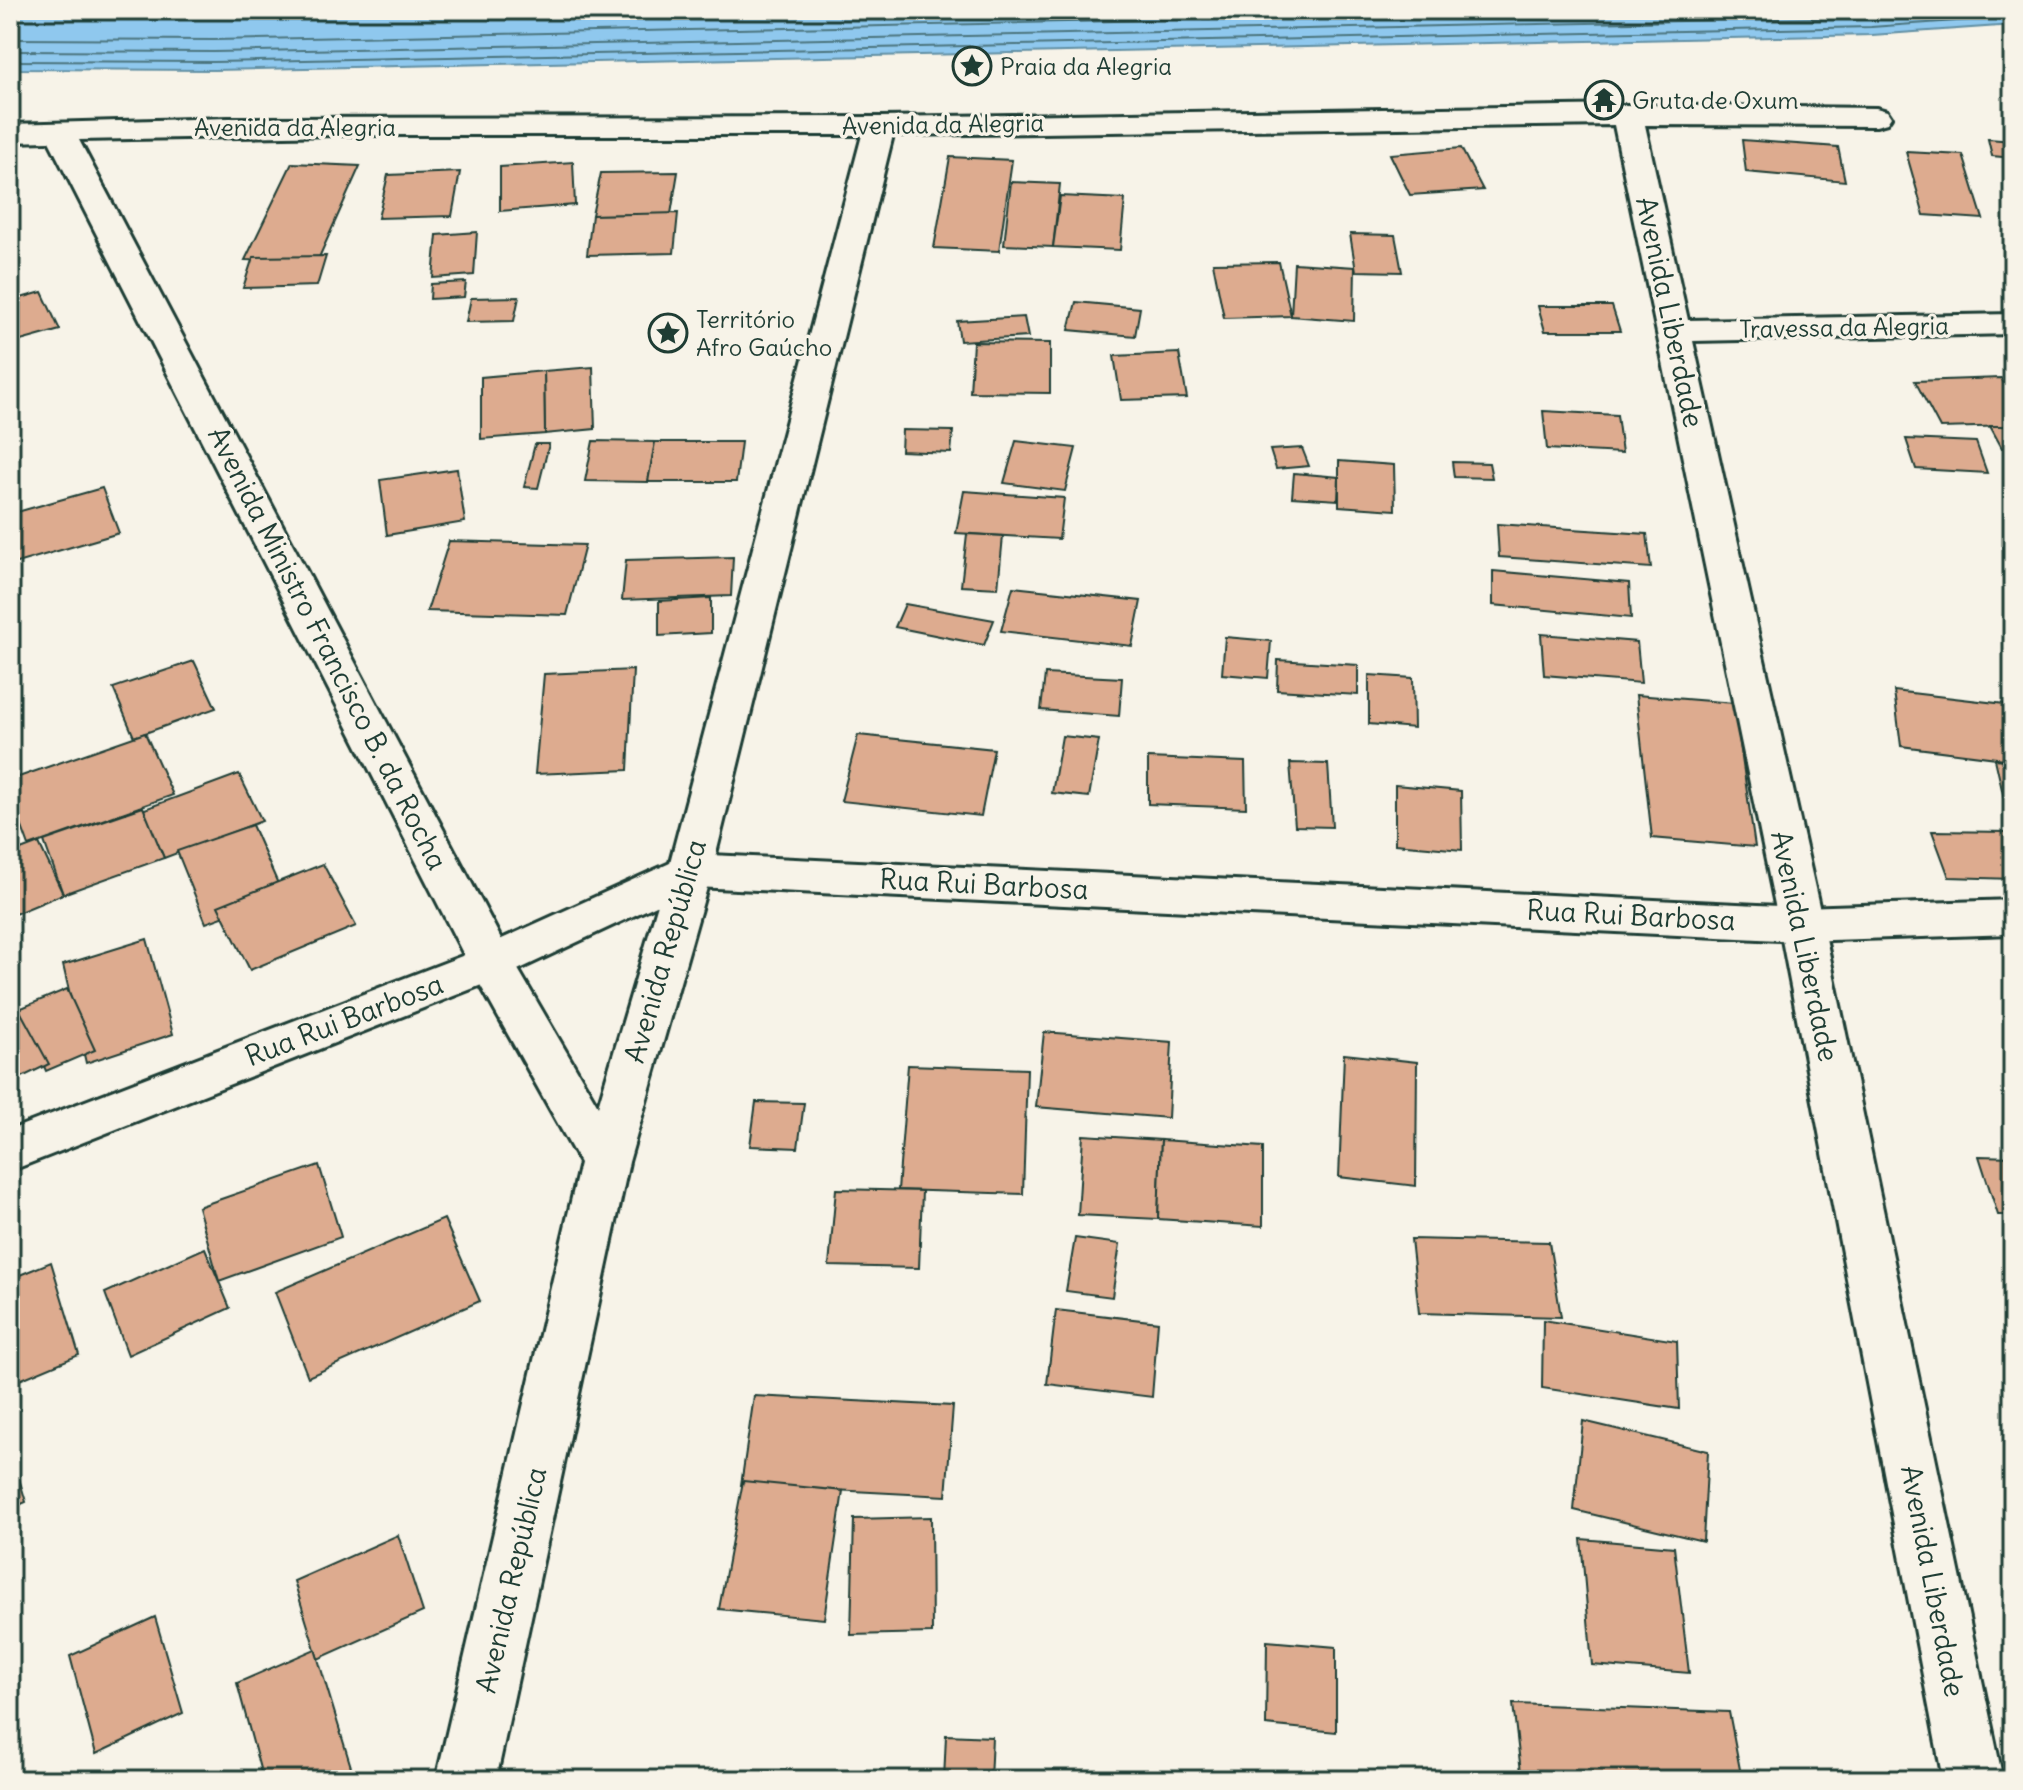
<svg xmlns="http://www.w3.org/2000/svg" width="2023" height="1790" font-family="Delius,sans-serif">
<style>
.water{fill:#8fc8ee;stroke:#6290a4;stroke-width:2}
.lines{fill:none;stroke-linecap:round;stroke-linejoin:round}
.shore{stroke:#4c757e;stroke-width:2}
.building{fill:#ddab8f;stroke:#1f3d34;stroke-width:2}
.minor-casing{stroke:#1f3d34;stroke-width:6}
.tertiary-casing{stroke:#1f3d34;stroke-width:6}
.minor{fill:#f7f3e8;fill-rule:evenodd}
.tertiary{fill:#f7f3e8;fill-rule:evenodd}
.labels{text-anchor:middle;dominant-baseline:central;stroke-width:7;stroke-linejoin:round;paint-order:stroke}
.far-poi-label{font-size:24px;fill:#1f3d34;stroke:#f7f3e8;text-anchor:start}
.far-street-label{font-size:24px;fill:#1f3d34;stroke:#f7f3e8}
.street-label{font-size:28px;fill:#1f3d34;stroke:#f7f3e8}
</style>
<rect width="100%" height="100%" fill="#f7f3e8"/>
<filter id="ink" filterUnits="userSpaceOnUse"><feTurbulence type="fractalNoise" baseFrequency=".0125" numOctaves="2"/><feDisplacementMap in="SourceGraphic" scale="16" xChannelSelector="R" yChannelSelector="G"/><feConvolveMatrix kernelMatrix="1 2 1 2 8 2 1 2 1" color-interpolation-filters="sRGB"/></filter>
<g filter="url(#ink)">
<path class="water" d="M 10,10 L 2013,10 L 2013,25 L 1872,35 L 214,70 L 10,69 Z"/>
<g class="lines">
<g class="shore">
<path d="M 10,39 L 214,40 L 1642,10"/>
<path d="M 10,51 L 214,52 L 1871,17 L 1969,10"/>
<path d="M 10,61 L 214,62 L 1871,27 L 2013,17"/>
</g>
</g>
<g class="building">
<path d="M 1988,139 L 2013,141 L 2013,158 L 1992,156 Z"/>
<path d="M 1742,140 L 1838,147 L 1845,181 L 1746,172 Z"/>
<path d="M 1461,148 L 1483,190 L 1410,195 L 1390,154 Z"/>
<path d="M 1906,152 L 1963,155 L 1983,219 L 1924,215 Z"/>
<path d="M 950,157 L 1012,160 L 999,251 L 934,248 Z"/>
<path d="M 573,162 L 575,205 L 500,211 L 500,167 Z"/>
<path d="M 292,163 L 360,166 L 317,262 L 245,260 Z"/>
<path d="M 460,172 L 452,216 L 378,218 L 388,175 Z"/>
<path d="M 678,172 L 671,214 L 592,215 L 601,173 Z"/>
<path d="M 1011,182 L 1060,184 L 1053,247 L 1004,245 Z"/>
<path d="M 1060,196 L 1125,199 L 1120,250 L 1053,247 Z"/>
<path d="M 678,213 L 674,253 L 587,255 L 592,215 Z"/>
<path d="M 477,232 L 474,275 L 433,278 L 437,235 Z"/>
<path d="M 1350,234 L 1395,235 L 1402,272 L 1356,271 Z"/>
<path d="M 326,256 L 317,286 L 243,288 L 253,257 Z"/>
<path d="M 1279,262 L 1291,316 L 1224,318 L 1213,263 Z"/>
<path d="M 1294,263 L 1355,267 L 1354,321 L 1291,316 Z"/>
<path d="M 466,282 L 464,297 L 430,299 L 431,284 Z"/>
<path d="M 42,292 L 60,330 L 10,344 L 10,301 Z"/>
<path d="M 519,297 L 514,321 L 466,322 L 471,298 Z"/>
<path d="M 1076,302 L 1140,308 L 1135,336 L 1069,330 Z"/>
<path d="M 1538,306 L 1612,306 L 1620,331 L 1545,331 Z"/>
<path d="M 1024,317 L 1028,337 L 960,341 L 957,321 Z"/>
<path d="M 973,342 L 1050,343 L 1050,393 L 970,392 Z"/>
<path d="M 1179,353 L 1187,398 L 1121,400 L 1114,356 Z"/>
<path d="M 593,367 L 595,429 L 545,434 L 544,371 Z"/>
<path d="M 544,371 L 545,434 L 481,439 L 481,377 Z"/>
<path d="M 2001,378 L 2013,398 L 2013,426 L 1940,428 L 1915,381 Z"/>
<path d="M 1543,411 L 1617,415 L 1622,453 L 1547,449 Z"/>
<path d="M 1990,426 L 2013,426 L 2013,448 L 2002,448 Z"/>
<path d="M 902,430 L 953,431 L 951,453 L 901,451 Z"/>
<path d="M 1906,439 L 1976,442 L 1987,473 L 1916,469 Z"/>
<path d="M 593,441 L 655,442 L 648,482 L 585,481 Z"/>
<path d="M 1016,441 L 1076,448 L 1065,491 L 1004,483 Z"/>
<path d="M 655,442 L 741,442 L 736,482 L 648,482 Z"/>
<path d="M 535,444 L 549,444 L 538,488 L 524,487 Z"/>
<path d="M 1302,448 L 1309,466 L 1276,469 L 1270,450 Z"/>
<path d="M 1339,461 L 1394,465 L 1395,510 L 1339,506 Z"/>
<path d="M 1452,462 L 1489,463 L 1492,478 L 1454,477 Z"/>
<path d="M 457,469 L 465,522 L 387,535 L 380,480 Z"/>
<path d="M 1294,473 L 1339,477 L 1338,500 L 1292,497 Z"/>
<path d="M 102,488 L 119,533 L 10,565 L 10,514 Z"/>
<path d="M 964,491 L 1064,498 L 1059,539 L 956,533 Z"/>
<path d="M 1497,524 L 1647,534 L 1651,568 L 1499,557 Z"/>
<path d="M 967,534 L 1003,536 L 998,588 L 961,586 Z"/>
<path d="M 449,541 L 585,545 L 567,615 L 427,611 Z"/>
<path d="M 733,557 L 731,596 L 622,600 L 626,560 Z"/>
<path d="M 1493,571 L 1629,583 L 1631,618 L 1493,605 Z"/>
<path d="M 1013,587 L 1141,601 L 1132,646 L 1001,631 Z"/>
<path d="M 711,598 L 711,633 L 659,636 L 659,601 Z"/>
<path d="M 905,604 L 994,620 L 984,645 L 895,627 Z"/>
<path d="M 1541,634 L 1637,642 L 1641,683 L 1544,675 Z"/>
<path d="M 1225,637 L 1271,641 L 1268,678 L 1222,674 Z"/>
<path d="M 1278,660 L 1358,665 L 1358,695 L 1277,690 Z"/>
<path d="M 194,661 L 216,708 L 134,737 L 113,688 Z"/>
<path d="M 633,670 L 628,770 L 535,774 L 544,674 Z"/>
<path d="M 1045,674 L 1122,678 L 1119,716 L 1041,710 Z"/>
<path d="M 1369,675 L 1413,678 L 1414,728 L 1369,724 Z"/>
<path d="M 1894,691 L 2013,705 L 2013,760 L 1901,746 Z"/>
<path d="M 1636,695 L 1734,703 L 1755,847 L 1652,838 Z"/>
<path d="M 145,733 L 173,795 L 29,846 L 10,794 L 10,780 Z"/>
<path d="M 858,735 L 994,749 L 981,816 L 841,801 Z"/>
<path d="M 1062,736 L 1099,740 L 1089,797 L 1052,793 Z"/>
<path d="M 1148,758 L 1245,762 L 1246,808 L 1148,804 Z"/>
<path d="M 1995,759 L 2013,761 L 2013,829 L 2011,829 Z"/>
<path d="M 1290,763 L 1328,764 L 1332,827 L 1295,826 Z"/>
<path d="M 239,774 L 262,821 L 164,858 L 142,810 Z"/>
<path d="M 1395,785 L 1461,791 L 1462,850 L 1395,844 Z"/>
<path d="M 143,807 L 164,858 L 63,894 L 44,841 Z"/>
<path d="M 252,825 L 283,895 L 206,923 L 177,851 Z"/>
<path d="M 1932,831 L 2009,832 L 2013,842 L 2013,879 L 1949,877 Z"/>
<path d="M 39,843 L 63,894 L 10,916 L 10,854 Z"/>
<path d="M 323,864 L 356,926 L 250,970 L 218,906 Z"/>
<path d="M 147,939 L 173,1034 L 86,1063 L 63,965 Z"/>
<path d="M 67,989 L 95,1050 L 46,1071 L 19,1009 Z"/>
<path d="M 19,1009 L 49,1064 L 10,1083 L 10,1012 Z"/>
<path d="M 1044,1032 L 1172,1042 L 1168,1118 L 1036,1107 Z"/>
<path d="M 1344,1054 L 1417,1062 L 1416,1186 L 1339,1177 Z"/>
<path d="M 908,1065 L 1027,1069 L 1023,1194 L 898,1190 Z"/>
<path d="M 756,1102 L 804,1103 L 798,1148 L 750,1146 Z"/>
<path d="M 1083,1135 L 1161,1140 L 1158,1219 L 1078,1215 Z"/>
<path d="M 1161,1140 L 1263,1147 L 1263,1226 L 1158,1219 Z"/>
<path d="M 1979,1156 L 2013,1157 L 2013,1215 L 1998,1215 Z"/>
<path d="M 319,1165 L 341,1237 L 219,1281 L 198,1207 Z"/>
<path d="M 836,1189 L 922,1191 L 919,1268 L 829,1266 Z"/>
<path d="M 444,1219 L 480,1301 L 308,1377 L 275,1292 Z"/>
<path d="M 1075,1238 L 1120,1244 L 1112,1297 L 1066,1291 Z"/>
<path d="M 1411,1239 L 1549,1242 L 1561,1317 L 1419,1313 Z"/>
<path d="M 205,1248 L 230,1308 L 128,1355 L 105,1293 Z"/>
<path d="M 51,1262 L 79,1355 L 10,1384 L 10,1279 Z"/>
<path d="M 1056,1310 L 1158,1322 L 1152,1397 L 1047,1384 Z"/>
<path d="M 1543,1320 L 1677,1341 L 1679,1409 L 1542,1388 Z"/>
<path d="M 754,1396 L 953,1406 L 946,1496 L 741,1485 Z"/>
<path d="M 1583,1421 L 1708,1451 L 1703,1541 L 1574,1510 Z"/>
<path d="M 10,1448 L 26,1502 L 10,1509 Z"/>
<path d="M 743,1481 L 843,1491 L 824,1619 L 719,1609 Z"/>
<path d="M 931,1517 L 932,1633 L 851,1635 L 854,1519 Z"/>
<path d="M 398,1535 L 423,1612 L 318,1659 L 294,1581 Z"/>
<path d="M 1581,1539 L 1674,1547 L 1689,1673 L 1592,1665 Z"/>
<path d="M 155,1617 L 183,1713 L 96,1754 L 70,1656 Z"/>
<path d="M 1267,1641 L 1336,1647 L 1336,1732 L 1266,1725 Z"/>
<path d="M 315,1649 L 355,1780 L 263,1780 L 237,1683 Z"/>
<path d="M 1513,1704 L 1729,1712 L 1742,1780 L 1522,1780 Z"/>
<path d="M 946,1735 L 992,1737 L 990,1780 L 944,1780 Z"/>
</g>
<g class="lines">
<defs>
<path id="minor" d="M 1627,105 L 1876,108 L 1887,111 L 1891,117 L 1887,123 L 1876,126 L 1645,125 L 1688,320 L 2013,314 L 2013,334 L 1693,341 L 1823,924 L 2003,1780 L 1943,1780 L 1779,924 L 1614,125 L 893,135 L 712,870 L 629,1162 L 496,1780 L 436,1780 L 580,1163 L 468,963 L 49,141 L 10,142 L 10,124 L 228,118 L 882,117 ZM 337,135 L 862,135 L 668,870 L 598,1106 L 508,952 L 79,140 Z"/>
<path id="tertiary" d="M 690,854 L 1801,907 L 2013,900 L 2013,934 L 1801,941 L 695,887 L 507,975 L 10,1171 L 10,1130 L 475,951 Z"/>
</defs>
<use href="#minor" class="minor-casing"/>
<use href="#tertiary" class="tertiary-casing"/>
<use href="#minor" class="minor"/>
<use href="#tertiary" class="tertiary"/>
</g>
</g>
<defs>
<symbol id="sight-ring" viewBox="-11 -11 22 22"><circle r="9.5" fill="#f7f3e8" stroke="#1f3d34" stroke-width="1.5"/><path d="M0-6L1.8-2.2L6-1.7L2.9 1.2L3.7 5.4L0 3.3L-3.7 5.4L-2.9 1.2L-6-1.7L-1.8-2.2Z" fill="#1f3d34"/></symbol>
<symbol id="temple-ring" viewBox="-11 -11 22 22"><circle r="9.5" fill="#f7f3e8" stroke="#1f3d34" stroke-width="1.5"/><path d="M0-6L5-2H3V0L6.5 2.5H4V6H1.5V3h-3V6H-4V2.5H-6.5L-3 0V-2H-5Z" fill="#1f3d34"/></symbol>
</defs>
<g fill-rule="evenodd">
<use href="#sight-ring" x="950" y="44" width="44" height="44"/>
<use href="#temple-ring" x="1582" y="78" width="44" height="44"/>
<use href="#sight-ring" x="646" y="311" width="44" height="44"/>
</g>
<g class="labels">
<g class="far-poi-label">
<text x="1000" y="66">Praia da Alegria</text>
<text x="1632" y="100">Gruta de Oxum</text>
<text x="696" y="319">Território<tspan x="696" dy="28">Afro Gaúcho</tspan></text>
</g>
<g class="far-street-label">
<text transform="translate(943 124) rotate(-1)">Avenida da Alegria</text>
<text x="295" y="127">Avenida da Alegria</text>
<text transform="translate(1844 327) rotate(-1)">Travessa da Alegria</text>
</g>
<g class="street-label">
<text transform="translate(1670 312) rotate(78)">Avenida Liberdade</text>
<text transform="translate(328 648) rotate(63)">Avenida Ministro Francisco B. da Rocha</text>
<text transform="translate(984 884) rotate(3)">Rua Rui Barbosa</text>
<text transform="translate(1631 915) rotate(3)">Rua Rui Barbosa</text>
<text transform="translate(1805 946) rotate(78)">Avenida Liberdade</text>
<text transform="translate(665 951) rotate(-74)">Avenida República</text>
<text transform="translate(344 1020) rotate(-21)">Rua Rui Barbosa</text>
<text transform="translate(511 1580) rotate(-77)">Avenida República</text>
<text transform="translate(1933 1581) rotate(79)">Avenida Liberdade</text>
</g>
</g>
<rect width="2023" height="1790" fill="none" stroke="#f7f3e8" stroke-width="40"/>
<rect x="20" y="20" width="1983" height="1750" fill="none" stroke="#1f3d34" stroke-width="3" filter="url(#ink)"/>
</svg>
